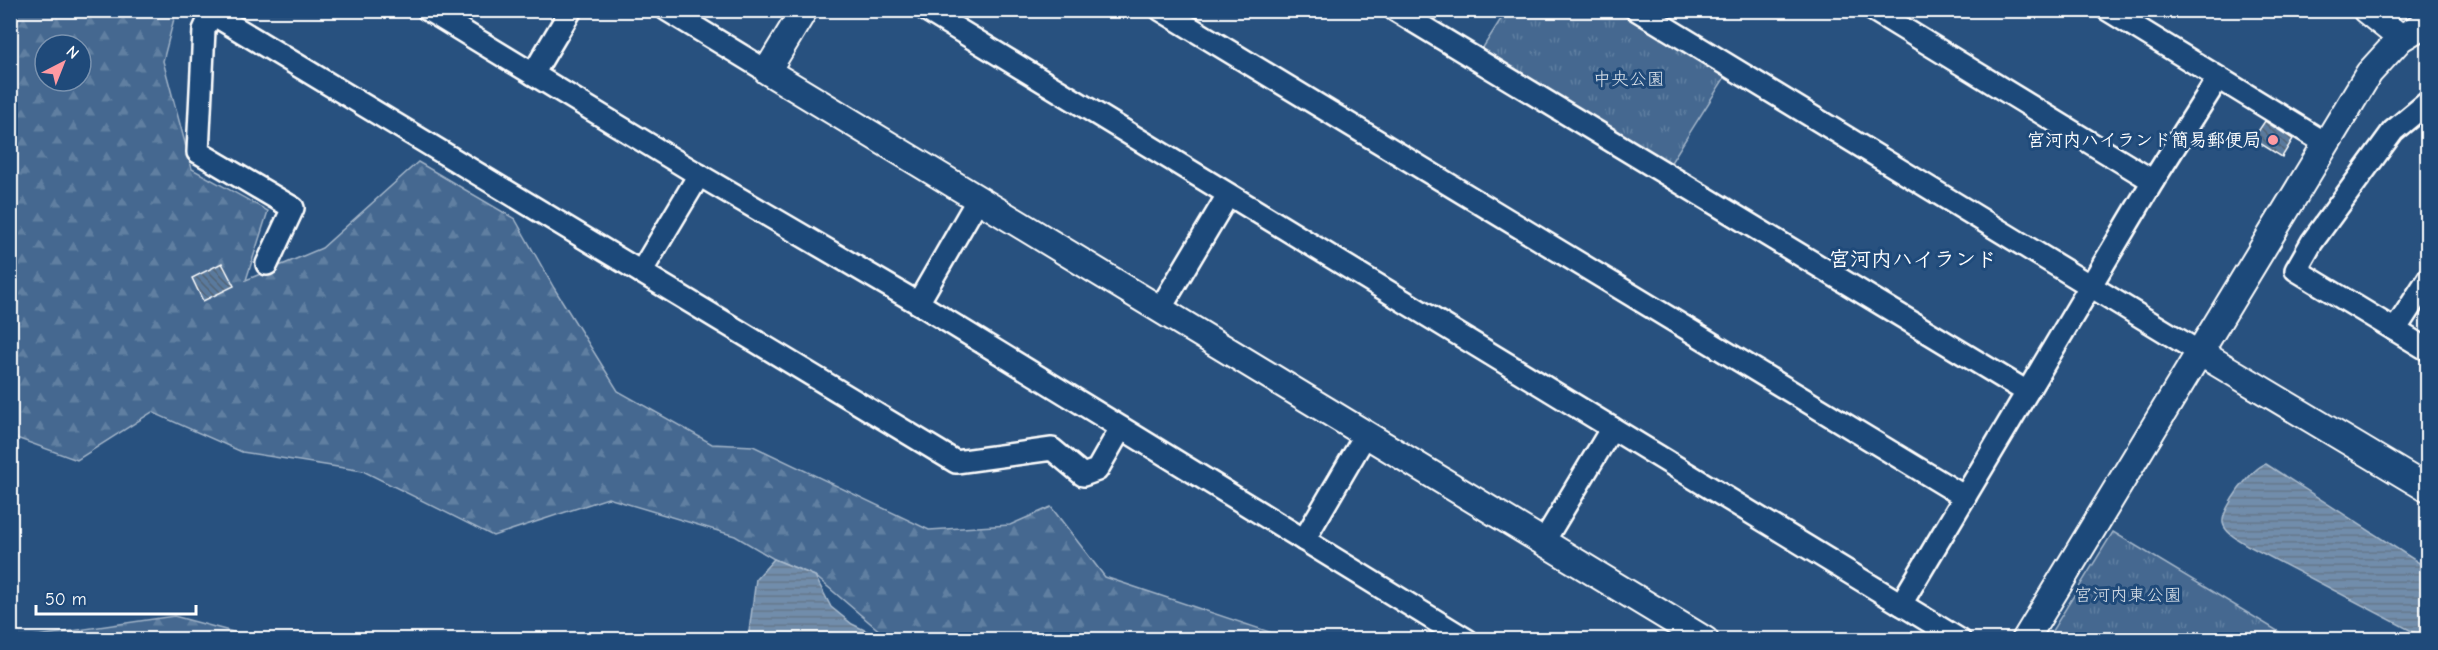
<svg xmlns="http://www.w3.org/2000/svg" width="2438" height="650" font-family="'Comic Neue','Klee One',sans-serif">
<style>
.forest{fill:url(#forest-firs);stroke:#a2b4c8;stroke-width:1.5;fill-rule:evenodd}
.park{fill:url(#park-tufts);stroke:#a2b4c8;stroke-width:1.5}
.water{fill:url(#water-rules);stroke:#aabbcd;stroke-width:1.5}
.building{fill:url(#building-back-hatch);stroke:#fff;stroke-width:1.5}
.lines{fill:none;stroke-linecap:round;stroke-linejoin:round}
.minor-casing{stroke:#fff;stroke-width:26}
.tertiary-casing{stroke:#fff;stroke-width:30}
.minor{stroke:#1f4a7a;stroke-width:21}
.tertiary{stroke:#1f4a7a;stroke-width:26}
.poi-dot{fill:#ff9aa2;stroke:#1f4a7a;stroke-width:2}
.labels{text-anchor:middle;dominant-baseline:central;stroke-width:6;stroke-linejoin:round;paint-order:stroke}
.park-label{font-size:18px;fill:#dae1e9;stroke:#1f4a7a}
.poi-label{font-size:18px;font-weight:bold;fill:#fff;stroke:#1f4a7a;text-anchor:end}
.quarter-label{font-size:21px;font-weight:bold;fill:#fff;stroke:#1f4a7a}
</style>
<defs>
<pattern id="forest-firs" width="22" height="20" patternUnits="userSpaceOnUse" patternTransform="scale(1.5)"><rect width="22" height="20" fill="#446890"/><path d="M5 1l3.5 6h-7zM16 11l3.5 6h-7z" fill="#607fa1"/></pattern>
<pattern id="park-tufts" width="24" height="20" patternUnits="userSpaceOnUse" patternTransform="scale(1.5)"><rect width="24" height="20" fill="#446890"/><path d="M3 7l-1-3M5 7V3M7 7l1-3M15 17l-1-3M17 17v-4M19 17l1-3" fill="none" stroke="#607fa1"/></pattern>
<pattern id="water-rules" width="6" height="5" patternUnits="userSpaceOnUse" patternTransform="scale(1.5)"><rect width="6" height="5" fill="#718dab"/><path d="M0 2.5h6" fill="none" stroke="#64768a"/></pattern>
<pattern id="building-back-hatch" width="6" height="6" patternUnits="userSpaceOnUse" patternTransform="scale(1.5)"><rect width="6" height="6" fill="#5a7a9d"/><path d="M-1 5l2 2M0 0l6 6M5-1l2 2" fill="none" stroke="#536374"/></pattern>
</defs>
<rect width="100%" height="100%" fill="#28517f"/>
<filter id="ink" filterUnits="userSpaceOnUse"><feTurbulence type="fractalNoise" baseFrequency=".0167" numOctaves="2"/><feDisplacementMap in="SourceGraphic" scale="12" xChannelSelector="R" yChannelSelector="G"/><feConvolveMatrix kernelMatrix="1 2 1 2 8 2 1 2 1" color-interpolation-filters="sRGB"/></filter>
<g filter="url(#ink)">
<g class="forest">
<path d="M 10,11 L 176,11 L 163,61 L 192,169 L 268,211 L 246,280 L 322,248 L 418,162 L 515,219 L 554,288 L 618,391 L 712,444 L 753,446 L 929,530 L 1010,525 L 1051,507 L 1105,577 L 1290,639 L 889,639 L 815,576 L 774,559 L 735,536 L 608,498 L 493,536 L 363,471 L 242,452 L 152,412 L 77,460 L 11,436 ZM 45,45 L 81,45 L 81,81 L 45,81 Z"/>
<path d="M 174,616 L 259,639 L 11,639 L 11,637 L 24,638 Z"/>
</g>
<g class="park">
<path d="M 1506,11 L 1616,11 L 1725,77 L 1670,164 L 1482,49 Z"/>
<path d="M 2113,532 L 2291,639 L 2047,639 Z"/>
</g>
<g class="water">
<path d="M 2266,464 L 2427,568 L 2427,639 L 2247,545 C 2239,540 2225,533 2223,523 C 2221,509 2253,466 2266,464 Z"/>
<path d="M 774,559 L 815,576 L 831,607 L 852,624 L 883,639 L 748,639 L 756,579 Z"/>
</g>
<g class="building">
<path d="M 2265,121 L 2293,139 L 2282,157 L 2253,139 Z"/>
<path d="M 222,263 L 234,286 L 203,301 L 192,278 Z"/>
</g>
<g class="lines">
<defs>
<g id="minor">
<path d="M 213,10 L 204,30 L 198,152 L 293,208 L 267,264"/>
<path d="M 428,10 L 699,175 L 918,303 L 1467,640"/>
<path d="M 667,10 L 767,71"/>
<path d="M 926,10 L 1960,640"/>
<path d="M 1161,10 L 1965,497"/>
<path d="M 1395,10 L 2027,392"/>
<path d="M 1637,10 L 2199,352"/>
<path d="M 1873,10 L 2153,181"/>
<path d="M 2108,10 L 2325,143"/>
<path d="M 211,13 L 956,462 L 1052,449 L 1083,475 L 1097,470 L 1121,428"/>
<path d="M 533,74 L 571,10"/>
<path d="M 2428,102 L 2393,131 L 2312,242 L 2296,270 L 2428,350"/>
<path d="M 641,272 L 699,175"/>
<path d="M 918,303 L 978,199"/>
<path d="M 1160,309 L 1228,195"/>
<path d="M 2395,330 L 2428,279"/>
<path d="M 1304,540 L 1366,434"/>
<path d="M 1544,541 L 1612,428"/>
<path d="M 1901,604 L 2153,181 L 2218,78"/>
</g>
<g id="tertiary">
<path d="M 804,10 L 767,71 L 1705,640"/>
<path d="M 2366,10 L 2401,38"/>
<path d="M 2199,352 L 2428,489"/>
<path d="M 2025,640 L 2369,73 L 2401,38 L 2428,22"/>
</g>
</defs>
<use href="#minor" class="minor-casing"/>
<use href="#tertiary" class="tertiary-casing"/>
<use href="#minor" class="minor"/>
<use href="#tertiary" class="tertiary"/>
</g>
</g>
<circle class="poi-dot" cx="2273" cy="140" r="6"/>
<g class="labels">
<g class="park-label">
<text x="1629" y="79">中央公園</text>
<text x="2128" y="595">宮河内東公園</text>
</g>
<g class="poi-label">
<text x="2261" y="140">宮河内ハイランド簡易郵便局</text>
</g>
<g class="quarter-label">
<text x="1913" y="259">宮河内ハイランド</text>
</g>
</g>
<rect width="2438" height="650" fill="none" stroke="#1f4a7a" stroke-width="36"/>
<rect x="18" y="18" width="2402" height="614" fill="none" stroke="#fff" stroke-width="2" filter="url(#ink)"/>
<g transform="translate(63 63) rotate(42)"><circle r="28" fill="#1f4a7a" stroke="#7992af" stroke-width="1.5"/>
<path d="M0-4.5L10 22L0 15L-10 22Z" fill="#ff9aa2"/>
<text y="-9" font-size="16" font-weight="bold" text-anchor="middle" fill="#ffffff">N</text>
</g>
<path d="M36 605v9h160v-9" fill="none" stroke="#ffffff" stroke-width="3"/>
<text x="45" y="605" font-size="18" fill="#ffffff" stroke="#1f4a7a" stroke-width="4.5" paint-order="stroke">50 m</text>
</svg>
